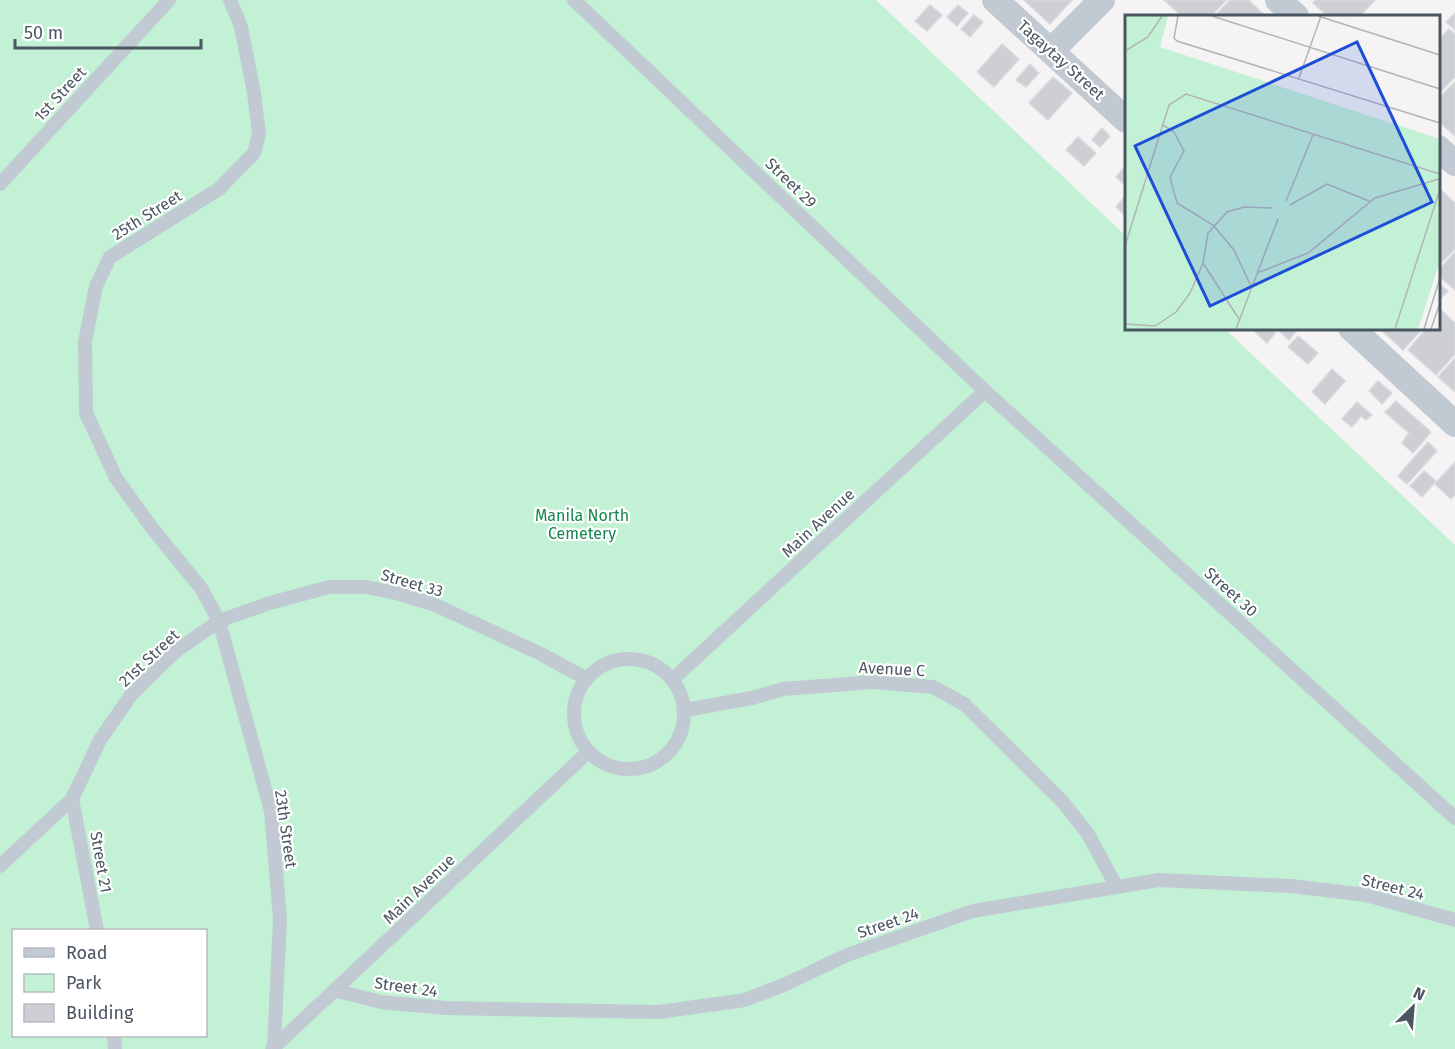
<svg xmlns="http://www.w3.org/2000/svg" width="1455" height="1049" font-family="'Fira Sans',sans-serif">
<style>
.green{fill:#c3f1d5;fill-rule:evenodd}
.building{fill:#cdcfd5;stroke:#d7d9de;stroke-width:1.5}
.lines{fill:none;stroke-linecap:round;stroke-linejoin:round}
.service{stroke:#c1cad2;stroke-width:14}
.minor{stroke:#c1cad2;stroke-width:26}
.labels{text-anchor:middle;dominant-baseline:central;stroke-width:4.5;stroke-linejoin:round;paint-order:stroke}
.street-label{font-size:16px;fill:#4a5661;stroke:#fff}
.park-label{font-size:16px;fill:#17864f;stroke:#fff}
.inset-road{fill:none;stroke:#b1b4b9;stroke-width:1.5}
.view{fill:#1d4ed8;fill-opacity:0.15;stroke:#1d4ed8;stroke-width:3}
.inset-edge{fill:none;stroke:#4a5661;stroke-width:3}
</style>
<rect width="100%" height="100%" fill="#f5f3f3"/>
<path class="green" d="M 0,0 L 876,0 L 1126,236 L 1126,328 L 1225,329 L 1455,545 L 1455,1049 L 0,1049 ZM 14,930 L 206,930 L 206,1036 L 14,1036 Z"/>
<g class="building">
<path d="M 1024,0 L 1072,0 L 1050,24 Z"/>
<path d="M 1164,0 L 1226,0 L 1211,16 L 1182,16 Z"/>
<path d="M 1230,0 L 1248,0 L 1266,16 L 1215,16 Z"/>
<path d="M 1315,0 L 1375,0 L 1360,16 L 1328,16 L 1313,3 Z"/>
<path d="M 930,5 L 942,15 L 927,31 L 915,21 Z"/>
<path d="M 958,5 L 968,13 L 957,26 L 947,17 Z"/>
<path d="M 1455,13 L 1455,30 L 1446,22 Z"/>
<path d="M 974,15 L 983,22 L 970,37 L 961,29 Z"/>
<path d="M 1449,29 L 1455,34 L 1455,77 L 1438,94 L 1438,40 Z"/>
<path d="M 1002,44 L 1019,59 L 994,87 L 977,72 Z"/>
<path d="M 1030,64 L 1039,73 L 1026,87 L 1016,80 Z"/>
<path d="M 1053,77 L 1072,93 L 1048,120 L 1029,103 Z"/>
<path d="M 1455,82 L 1455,136 L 1438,121 L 1438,99 Z"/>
<path d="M 1102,128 L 1110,136 L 1100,147 L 1092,140 Z"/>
<path d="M 1078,137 L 1096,153 L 1084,166 L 1066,150 Z"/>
<path d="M 1126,165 L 1126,182 L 1124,184 L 1116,177 Z"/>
<path d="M 1441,190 L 1455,203 L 1455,249 L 1438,266 L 1438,193 Z"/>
<path d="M 1126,195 L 1126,216 L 1116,207 Z"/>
<path d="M 1455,252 L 1455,290 L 1438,275 L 1438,271 Z"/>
<path d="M 1438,283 L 1448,291 L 1438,301 Z"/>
<path d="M 1442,311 L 1455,323 L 1455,354 L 1436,375 L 1408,350 L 1427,328 L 1438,328 L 1438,316 Z"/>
<path d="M 1251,328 L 1270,328 L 1275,333 L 1267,343 Z"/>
<path d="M 1276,328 L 1299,328 L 1289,340 Z"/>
<path d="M 1379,328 L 1423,328 L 1403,350 Z"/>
<path d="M 1298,336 L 1318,353 L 1308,364 L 1288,347 Z"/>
<path d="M 1455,358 L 1455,392 L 1438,377 Z"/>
<path d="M 1332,369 L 1345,381 L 1325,404 L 1312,392 Z"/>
<path d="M 1378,381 L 1392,393 L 1382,404 L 1369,391 Z"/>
<path d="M 1396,401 L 1431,432 L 1413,453 L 1402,443 L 1409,433 L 1385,412 Z"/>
<path d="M 1357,402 L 1372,415 L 1366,420 L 1361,416 L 1352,427 L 1342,419 Z"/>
<path d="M 1428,442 L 1437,451 L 1407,484 L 1398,476 Z"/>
<path d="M 1455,462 L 1455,495 L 1451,499 L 1435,484 Z"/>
<path d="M 1424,471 L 1436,481 L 1422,497 L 1410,486 Z"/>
</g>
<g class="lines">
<g class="service">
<path d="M 230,0 L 241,27 L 254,93 L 259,134 L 254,153 L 219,189 L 110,257 L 96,286 L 85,342 L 86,413 L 116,478 L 152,528 L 201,588 L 219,621 L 271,811 L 280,919 L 274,1047"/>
<path d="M 574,0 L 985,391 L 1455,818"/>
<path d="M 0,184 L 169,0"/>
<circle cx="629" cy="714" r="55"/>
<path d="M 673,679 L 985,391"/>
<path d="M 685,710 L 752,698 L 783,689 L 873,682 L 933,687 L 964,704 L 1062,801 L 1088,834 L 1116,886"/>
<path d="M 72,799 L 97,930"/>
<path d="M 0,866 L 72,799 L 100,740 L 131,695 L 176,651 L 219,621 L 270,603 L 329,587 L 366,587 L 396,593 L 433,604 L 541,654 L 585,678"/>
<path d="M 337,991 L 381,1002 L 445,1008 L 659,1012 L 745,1000 L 786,984 L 847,955 L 973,911 L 1159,880 L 1291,886 L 1366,895 L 1455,920"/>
<path d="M 114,1036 L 115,1049"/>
<path d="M 272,1049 L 588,752"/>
</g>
<g class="minor">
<path d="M 995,0 L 1126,120"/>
<path d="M 1278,0 L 1296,16"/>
<path d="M 1051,51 L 1102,0"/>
<path d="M 1438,148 L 1455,163"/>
<path d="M 1351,328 L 1455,424"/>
</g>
</g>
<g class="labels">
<g class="street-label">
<text transform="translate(1061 60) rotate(42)">Tagaytay Street</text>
<text transform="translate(60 94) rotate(-47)">1st Street</text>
<text transform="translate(791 183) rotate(44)">Street 29</text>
<text transform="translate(147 215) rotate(-32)">25th Street</text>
<text transform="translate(818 523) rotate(-43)">Main Avenue</text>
<text transform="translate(412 583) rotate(16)">Street 33</text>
<text transform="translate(1231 592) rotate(42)">Street 30</text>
<text transform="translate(149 658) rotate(-43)">21st Street</text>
<text transform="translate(892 669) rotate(3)">Avenue C</text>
<text transform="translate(286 829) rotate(82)">23th Street</text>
<text transform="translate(101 862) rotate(80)">Street 21</text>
<text transform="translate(1393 887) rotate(14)">Street 24</text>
<text transform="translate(419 889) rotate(-44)">Main Avenue</text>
<text transform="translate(888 923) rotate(-19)">Street 24</text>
<text transform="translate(406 987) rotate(8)">Street 24</text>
</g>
<g class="park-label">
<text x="582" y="515">Manila North<tspan x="582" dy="18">Cemetery</tspan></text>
</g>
</g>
<g transform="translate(1125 15)">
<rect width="315" height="315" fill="#f5f3f3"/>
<path d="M 0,1 L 43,1 L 35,32 L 315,124 L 315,246 L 293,314 L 0,314 Z" fill="#c3f1d5"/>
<path class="inset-road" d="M 53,1 L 49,23 L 52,26 L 315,108M 87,1 L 315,74M 193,1 L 315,40M 0,36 L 23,22 L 37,1M 174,63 L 196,1M 38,110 L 49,117 L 59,136 L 45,162 L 52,188 L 88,210 L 109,235 L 126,271M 161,186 L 188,120M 165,190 L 202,169 L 244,186M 0,231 L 44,90 L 61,79 L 315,159M 78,248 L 114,304M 132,258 L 183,238 L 250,183 L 314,164M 0,309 L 30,311 L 51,297 L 65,278 L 78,248 L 83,218 L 102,197 L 119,192 L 148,193M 111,314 L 153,204M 270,314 L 314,177 L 315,161M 299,314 L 315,263M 306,314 L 315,288"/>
<path class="view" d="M 232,27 L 307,187 L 85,291 L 10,131 Z"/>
<rect width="315" height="315" class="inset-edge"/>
</g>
<rect x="12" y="929" width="195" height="108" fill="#ffffff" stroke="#b7bbc0" stroke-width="1.5"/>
<rect x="24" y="948" width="30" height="9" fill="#c1cad2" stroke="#b7bbc0" stroke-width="1.5"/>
<text x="66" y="959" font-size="18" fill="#4a5661">Road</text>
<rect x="24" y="974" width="30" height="18" fill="#c3f1d5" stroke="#b7bbc0" stroke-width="1.5"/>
<text x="66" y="989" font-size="18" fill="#4a5661">Park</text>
<rect x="24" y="1004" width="30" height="18" fill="#cdcfd5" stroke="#b7bbc0" stroke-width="1.5"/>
<text x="66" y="1019" font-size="18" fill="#4a5661">Building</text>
<g transform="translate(1413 1007) rotate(25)" stroke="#ffffff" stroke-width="4.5" paint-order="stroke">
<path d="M0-4.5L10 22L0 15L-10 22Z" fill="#4a5661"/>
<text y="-9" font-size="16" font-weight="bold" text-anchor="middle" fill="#4a5661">N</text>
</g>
<path d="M15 39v9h186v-9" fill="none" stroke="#4a5661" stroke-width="3"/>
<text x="24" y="39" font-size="18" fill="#4a5661" stroke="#ffffff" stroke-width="4.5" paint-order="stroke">50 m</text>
</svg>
